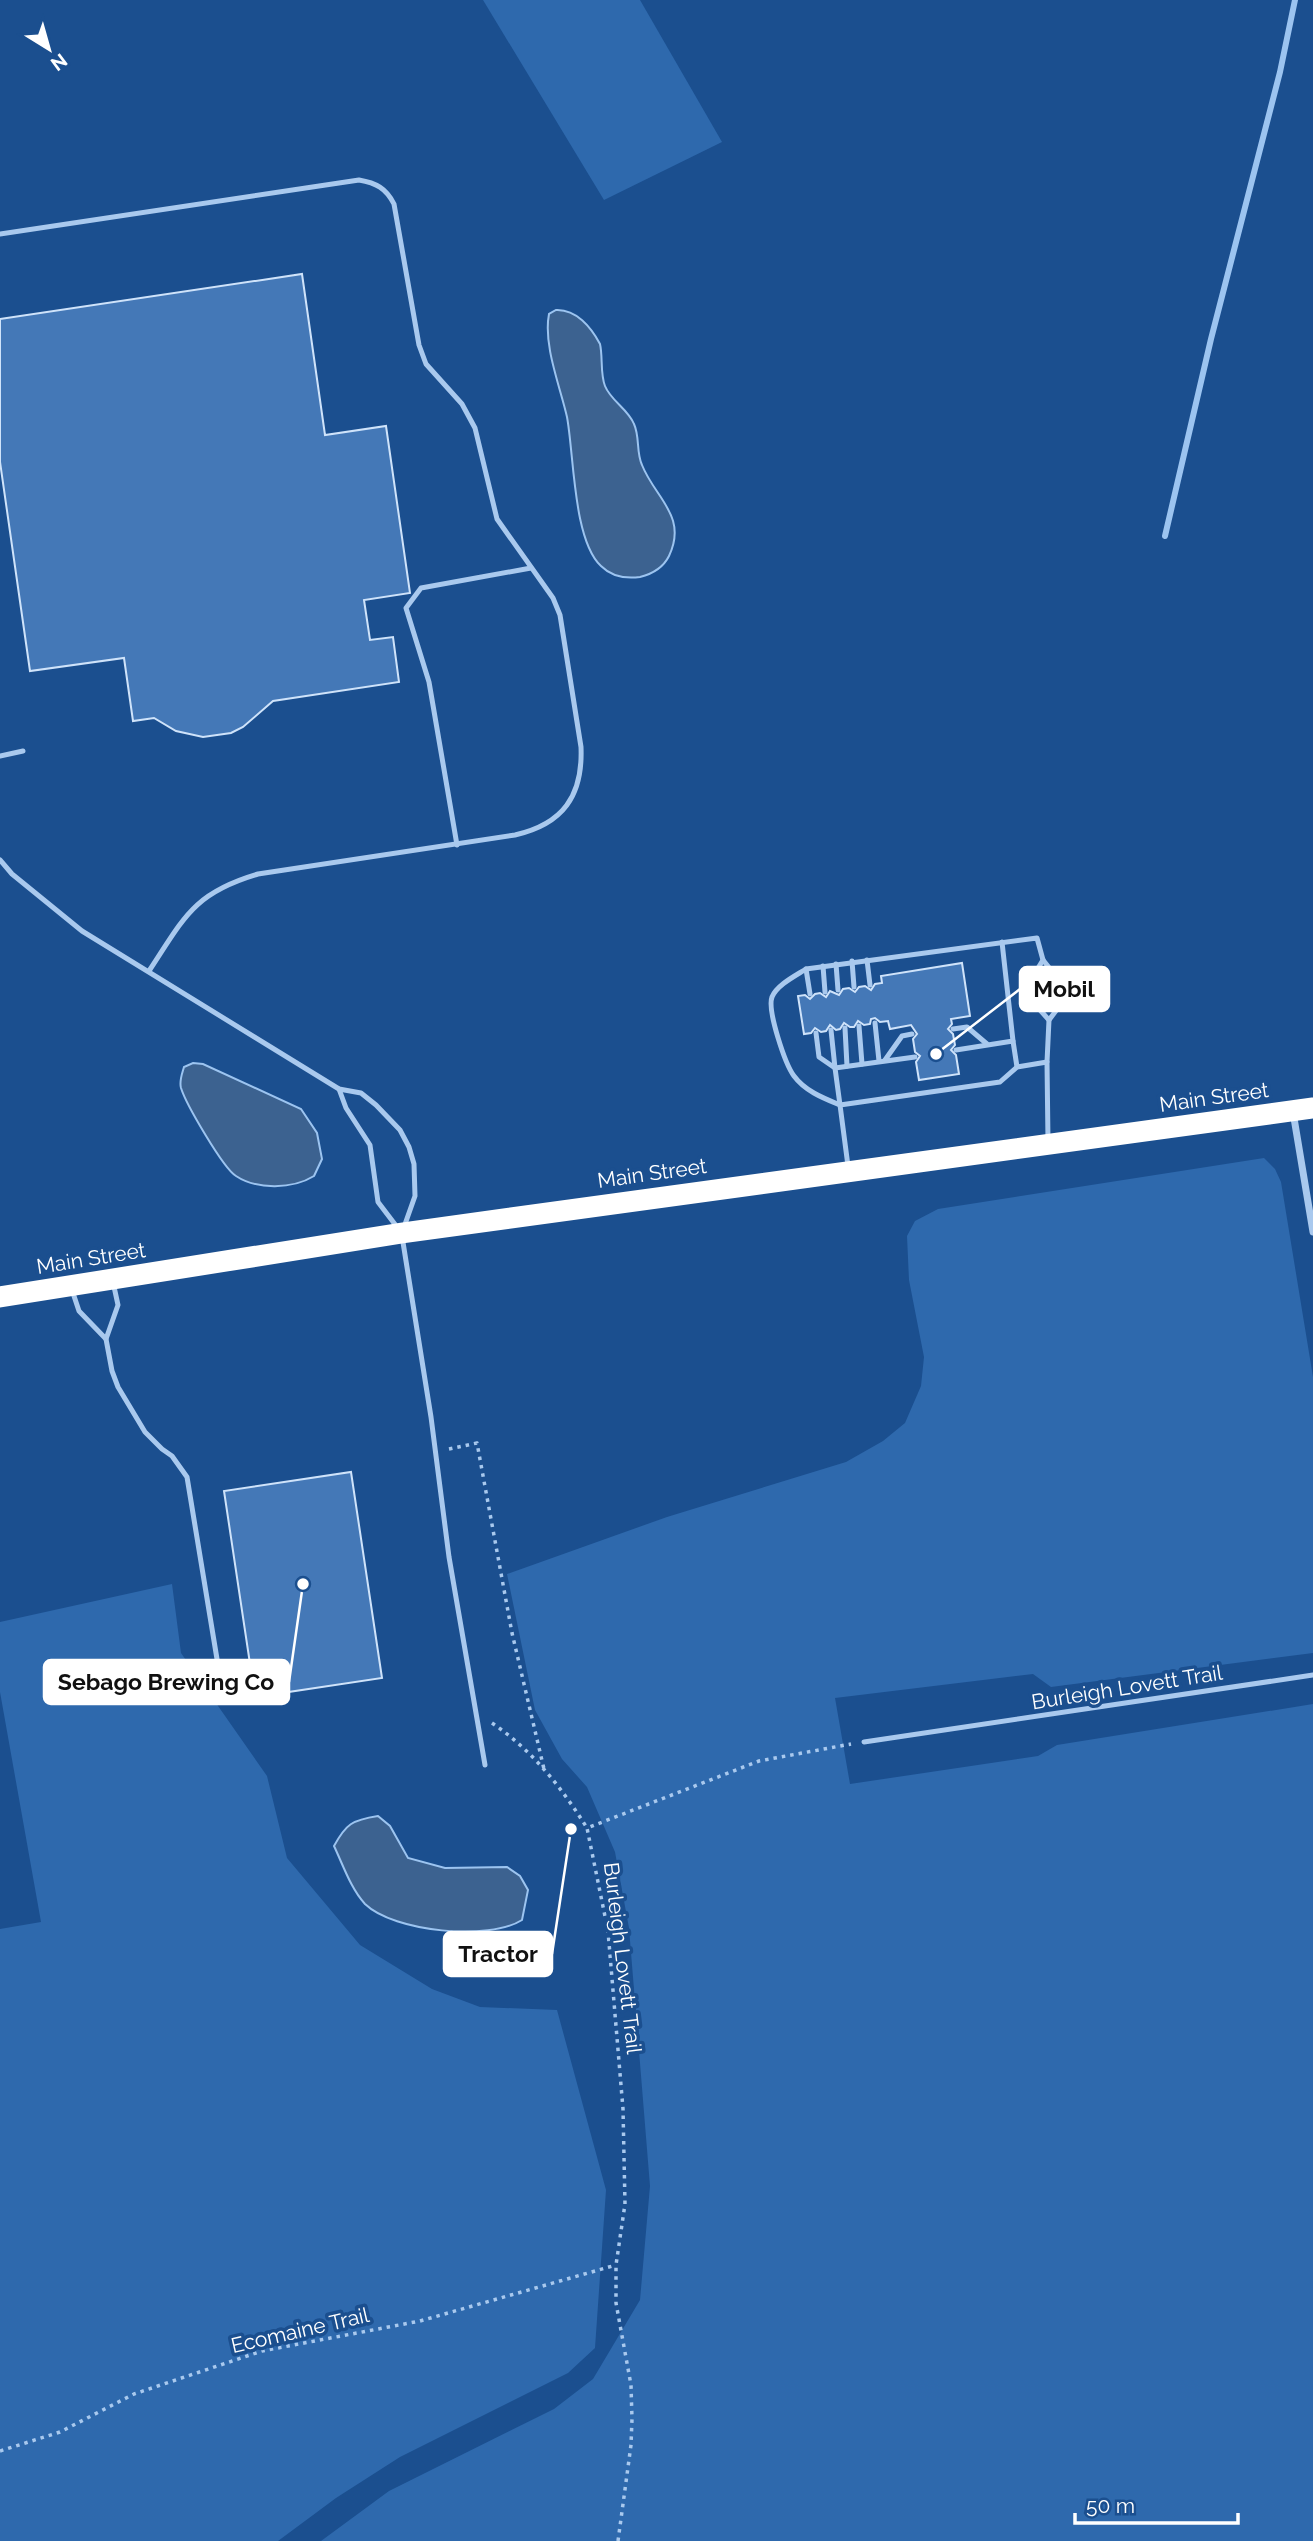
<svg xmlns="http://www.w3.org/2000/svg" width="1313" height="2541" font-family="Raleway,sans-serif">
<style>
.green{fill:#2e69ad}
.water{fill:#3c6290;stroke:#9cc4f0;stroke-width:2}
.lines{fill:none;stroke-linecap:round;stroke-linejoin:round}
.stream{stroke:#9cc4f0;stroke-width:6}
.building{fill:#4478b7;stroke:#cfe3fa;stroke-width:2}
.path{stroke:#a9c9ee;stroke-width:3.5;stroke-dasharray:3.5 5;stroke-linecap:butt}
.lane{stroke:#a9c9ee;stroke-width:5}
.street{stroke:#a9c9ee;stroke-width:7}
.highway{stroke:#fff;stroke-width:21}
.labels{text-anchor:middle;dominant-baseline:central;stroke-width:7;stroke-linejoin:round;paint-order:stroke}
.street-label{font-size:21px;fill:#fff;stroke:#1b4f8f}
.leader{fill:none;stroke:#fff;stroke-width:2.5}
.callout-dot{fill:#fff;stroke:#1b4f8f;stroke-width:2.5}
.callout{fill:#fff;stroke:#fff;stroke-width:2.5}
.callout-label{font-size:23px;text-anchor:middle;font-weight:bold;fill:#111}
</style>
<rect width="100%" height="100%" fill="#1b4f8f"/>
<g class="green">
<path d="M 483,0 L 640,0 L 722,142 L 604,200 Z"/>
<path d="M 1264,1158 L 1275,1169 L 1281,1182 L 1313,1377 L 1313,1653 L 1051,1687 L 1033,1674 L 835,1698 L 850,1784 L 1038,1756 L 1057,1745 L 1313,1704 L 1313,2541 L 321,2541 L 389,2491 L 554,2409 L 593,2379 L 640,2300 L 650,2186 L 629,1928 L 615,1852 L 587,1787 L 562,1759 L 535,1710 L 507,1574 L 667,1517 L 846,1462 L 883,1441 L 905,1423 L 921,1386 L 924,1357 L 909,1280 L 907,1236 L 915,1221 L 938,1209 Z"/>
<path d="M 172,1584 L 181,1653 L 267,1776 L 287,1858 L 360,1945 L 432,1989 L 480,2007 L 557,2010 L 606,2190 L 595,2348 L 568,2373 L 400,2457 L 336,2498 L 278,2541 L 0,2541 L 0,1929 L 41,1922 L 0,1692 L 0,1622 Z"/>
</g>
<g class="water">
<path d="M 556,310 C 576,309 591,327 600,344 C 603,357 600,373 605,386 C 611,401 628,409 634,424 C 640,437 636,452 642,465 C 655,498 688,516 669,556 C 663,568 652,574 640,577 C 625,579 611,576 601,566 C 573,540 574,454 567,417 C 560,386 543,345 549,314 Z"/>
<path d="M 193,1063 L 203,1064 L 301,1109 L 317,1133 L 322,1159 L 314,1176 C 293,1189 257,1190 236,1176 C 223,1168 186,1104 181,1088 C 179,1081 182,1074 184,1067 Z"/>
<path d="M 378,1816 L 390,1826 L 408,1858 L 445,1868 L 507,1867 L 520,1876 L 528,1890 L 522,1920 C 489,1941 394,1932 365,1904 C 351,1889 343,1865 334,1846 C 346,1824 352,1820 378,1816 Z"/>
</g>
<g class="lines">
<path class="stream" d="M 1165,536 L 1211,339 L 1280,72 L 1295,0"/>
</g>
<g class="building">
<path d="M 302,274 L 325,435 L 386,426 L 410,593 L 364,600 L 370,640 L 393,637 L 399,682 L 273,701 L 243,727 L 231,733 L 203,737 L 176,731 L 154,718 L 133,721 L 124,658 L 30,671 L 0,462 L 0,319 Z"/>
<path d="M 962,963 L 970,1016 L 951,1019 L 952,1024 L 948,1029 L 953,1034 L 955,1045 L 951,1050 L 956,1055 L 959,1074 L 919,1080 L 916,1062 L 920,1056 L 915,1052 L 913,1039 L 917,1034 L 911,1025 L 890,1029 L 888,1021 L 880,1022 L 875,1018 L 871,1019 L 870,1024 L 864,1025 L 858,1021 L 854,1027 L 850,1027 L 844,1023 L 840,1029 L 836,1030 L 830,1025 L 826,1031 L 821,1032 L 815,1028 L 811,1033 L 804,1034 L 798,996 L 805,995 L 810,999 L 815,994 L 820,993 L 826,997 L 830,991 L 839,995 L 843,989 L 849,988 L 855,992 L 859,987 L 865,986 L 871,990 L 875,984 L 882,983 L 881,976 Z"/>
<path d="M 351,1472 L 382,1678 L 255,1697 L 224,1491 Z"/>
</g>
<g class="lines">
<g class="path">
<path d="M 449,1449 L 477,1443 L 512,1633 L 544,1769"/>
<path d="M 492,1723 C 532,1750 562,1788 587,1828"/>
<path d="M 0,2451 L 60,2432 L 134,2394 L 262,2351 L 420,2321 L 616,2265"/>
<path d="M 618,2541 L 631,2445 L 632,2419 L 631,2385 L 616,2303 L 616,2265 L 625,2204 L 623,2109 L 608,1931 L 587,1828 L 759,1761 L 851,1744"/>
</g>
<g class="lane">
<path d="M 0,234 L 359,180 C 376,183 386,188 394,204 L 419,345 L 426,364 L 462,404 L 475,428 L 497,519 L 553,598 L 560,615 L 581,747 C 583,796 563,824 515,835 L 258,874 C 193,893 184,918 149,971"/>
<path d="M 0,756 L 23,751"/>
<path d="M 457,845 L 429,682 L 406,608 L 421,588 L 531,568"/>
<path d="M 0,860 L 12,874 L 82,931 L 339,1089 L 361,1093 L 376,1105 L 400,1130 L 409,1147 L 414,1164 L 415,1196 L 404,1227"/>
<path d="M 1002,942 L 1013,1041"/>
<path d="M 867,960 L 870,985"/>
<path d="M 852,961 L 854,987"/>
<path d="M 836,964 L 838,990"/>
<path d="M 823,966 L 825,992"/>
<path d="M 806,969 L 810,994"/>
<path d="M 1036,981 L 1035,973 L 1043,960"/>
<path d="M 1039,1005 L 1040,1010 L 1049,1020"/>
<path d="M 875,1023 L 879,1061"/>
<path d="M 859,1026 L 862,1064"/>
<path d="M 845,1028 L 847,1066"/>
<path d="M 953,1029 L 967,1027 L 987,1044"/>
<path d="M 831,1030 L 835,1068"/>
<path d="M 816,1033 L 819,1057 L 835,1068"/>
<path d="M 956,1050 L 1013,1041 L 1017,1067"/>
<path d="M 915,1057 L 835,1068 L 840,1105 C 823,1098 805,1091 794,1076 C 785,1064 767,1010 772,997 C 777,985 795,976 806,969 L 1037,938 L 1043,960 L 1051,970 L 1053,979"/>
<path d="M 885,1060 L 902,1036 L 912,1034"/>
<path d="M 1047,1062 L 1049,1020 L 1058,1008 L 1057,1002"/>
<path d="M 339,1089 L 346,1108 L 370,1145 L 378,1202 L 397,1227"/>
<path d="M 848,1166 L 840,1105 L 1000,1082 L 1017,1067 L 1047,1062 L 1048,1141"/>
<path d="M 402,1236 L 431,1417 L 449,1557 L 485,1765"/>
<path d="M 113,1282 L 118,1305 L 106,1339 L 112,1371 L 118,1387 L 145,1432 L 162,1449 L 172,1456 L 187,1477 L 217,1659"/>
<path d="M 72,1290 L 79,1311 L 106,1339"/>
<path d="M 864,1742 L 1313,1675"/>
</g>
<path class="street" d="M 1293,1112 L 1313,1232"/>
<path class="highway" d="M 0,1297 L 402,1233 L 1313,1108"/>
</g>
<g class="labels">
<g class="street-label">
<text transform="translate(1214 1097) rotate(-8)">Main Street</text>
<text transform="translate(652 1173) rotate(-8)">Main Street</text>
<text transform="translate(91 1258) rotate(-9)">Main Street</text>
<text transform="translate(1127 1687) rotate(-9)">Burleigh Lovett Trail</text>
<text transform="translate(623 1958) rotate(83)">Burleigh Lovett Trail</text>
<text transform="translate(300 2330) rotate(-13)">Ecomaine Trail</text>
</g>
</g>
<path class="leader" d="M936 1054L1020 989M303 1584L289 1682M571 1829L552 1954"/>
<g class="callout-dot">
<circle cx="936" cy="1054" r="7"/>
<circle cx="303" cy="1584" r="7"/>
<circle cx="571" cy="1829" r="7"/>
</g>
<g class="callout">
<rect x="1020" y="967" width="89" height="44" rx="7"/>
<rect x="44" y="1660" width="245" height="44" rx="7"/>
<rect x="444" y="1932" width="108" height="44" rx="7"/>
</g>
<g class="callout-label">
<text x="1064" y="997">Mobil</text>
<text x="166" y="1690">Sebago Brewing Co</text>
<text x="498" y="1962">Tractor</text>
</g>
<g transform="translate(49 49) rotate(143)" stroke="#1b4f8f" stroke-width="5" paint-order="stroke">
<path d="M0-5L12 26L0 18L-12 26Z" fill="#ffffff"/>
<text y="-10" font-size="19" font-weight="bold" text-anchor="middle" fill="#ffffff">N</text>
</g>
<path d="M1075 2513v10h163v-10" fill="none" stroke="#ffffff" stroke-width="3.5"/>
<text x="1086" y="2513" font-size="21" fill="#ffffff" stroke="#1b4f8f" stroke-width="5" paint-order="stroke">50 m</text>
</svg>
